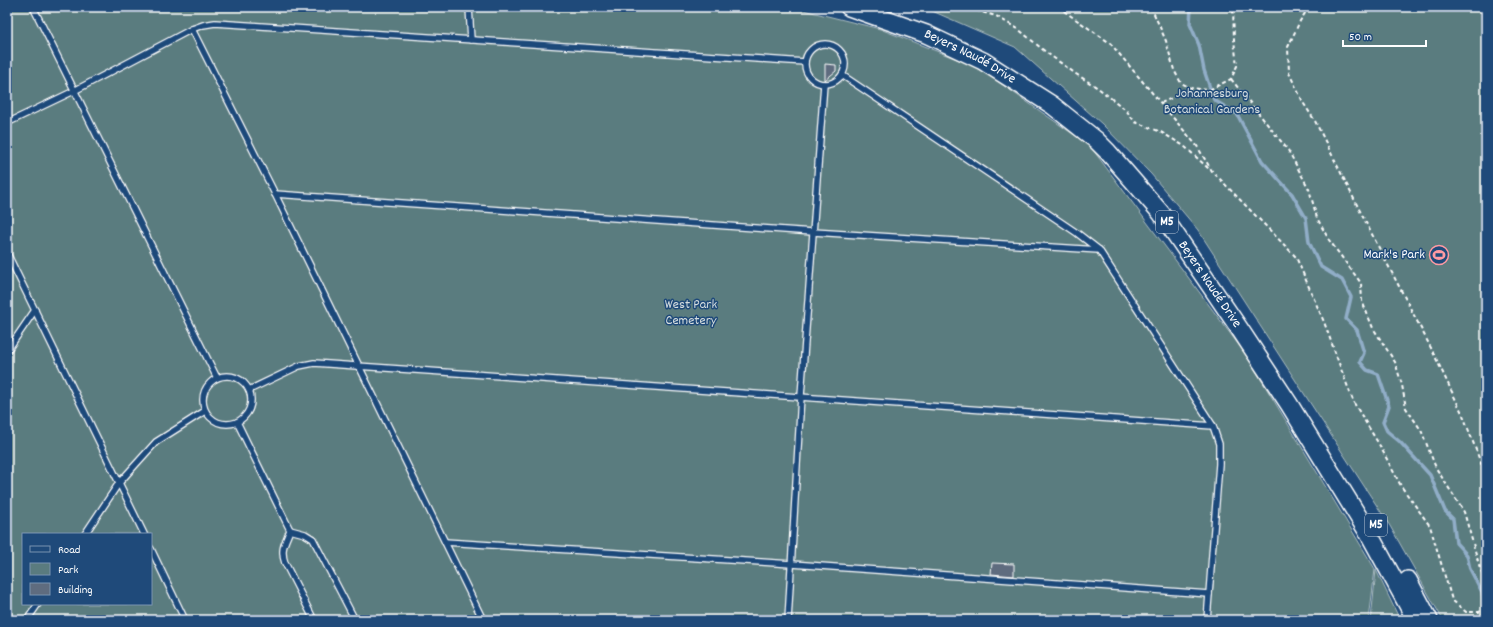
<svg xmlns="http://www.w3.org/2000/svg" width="1493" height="627" font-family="Dekko,sans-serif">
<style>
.green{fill:#5a7b7f;stroke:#acbdbf;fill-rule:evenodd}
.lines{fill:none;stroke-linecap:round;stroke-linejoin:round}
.stream{stroke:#91aec8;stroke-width:3.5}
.building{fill:#5f6c7f;stroke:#fff}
.lane-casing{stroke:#fff;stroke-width:8}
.primary-casing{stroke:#fff;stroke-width:20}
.path{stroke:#fff;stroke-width:2;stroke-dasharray:4 3;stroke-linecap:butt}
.lane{stroke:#1f4a7a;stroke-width:5.5}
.primary{stroke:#1f4a7a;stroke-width:17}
.labels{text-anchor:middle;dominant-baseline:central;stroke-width:3;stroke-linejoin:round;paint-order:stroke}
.shield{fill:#1f4a7a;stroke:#bcc9d7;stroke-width:1}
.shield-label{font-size:13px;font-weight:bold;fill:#fff}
.street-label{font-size:14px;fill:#fff;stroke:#1f4a7a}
.park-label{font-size:14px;fill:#d6dedf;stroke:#1f4a7a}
.poi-label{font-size:14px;fill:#fff;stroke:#1f4a7a;text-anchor:end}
</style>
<rect width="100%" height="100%" fill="#1f4a7a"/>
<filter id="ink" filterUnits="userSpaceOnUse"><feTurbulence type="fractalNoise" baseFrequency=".025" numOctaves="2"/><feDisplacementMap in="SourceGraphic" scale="8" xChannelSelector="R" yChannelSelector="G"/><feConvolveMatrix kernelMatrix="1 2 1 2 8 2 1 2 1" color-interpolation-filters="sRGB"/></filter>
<g filter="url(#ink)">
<g class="green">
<path d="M 7,7 L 791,7 L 880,29 L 977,67 L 1090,146 L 1247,356 L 1375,569 L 1369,620 L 7,620 ZM 23,534 L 151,534 L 151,604 L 23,604 Z"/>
<path d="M 923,7 L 1486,7 L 1486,620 L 1443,620 L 1390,526 L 1198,230 L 1151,174 L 1102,124 L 1015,47 Z"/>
<path d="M 1376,570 L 1400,620 L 1371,620 Z"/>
</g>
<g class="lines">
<path class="stream" d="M 1191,7 L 1190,24 L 1199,45 L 1204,70 L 1214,100 L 1237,114 L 1262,161 L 1292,194 L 1306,218 L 1309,242 L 1321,267 L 1342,280 L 1351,297 L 1346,319 L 1357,330 L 1364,353 L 1360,362 L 1367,370 L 1378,374 L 1389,406 L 1383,422 L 1387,431 L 1400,442 L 1430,475 L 1445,511 L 1453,519 L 1456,543 L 1467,555 L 1470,569 L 1482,592 L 1486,616"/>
</g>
<g class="building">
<path d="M 825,64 L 836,65 L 836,71 L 825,80 Z"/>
<path d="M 992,563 L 1014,564 L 1014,576 L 991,574 Z"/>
</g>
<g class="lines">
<defs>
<g id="lane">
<path d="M 33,7 L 217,378"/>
<path d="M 469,7 L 471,40"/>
<path d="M 192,29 L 275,194 L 483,620"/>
<circle cx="825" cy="64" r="20"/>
<path d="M 842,75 L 1077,233 L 1099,250 L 1213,426 L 1219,444 L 1219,464 L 1207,620"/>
<path d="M 7,123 L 74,91 L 192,29 L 203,25 L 215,23 L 805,62"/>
<path d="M 275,194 L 813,232 L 1099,250"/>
<path d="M 7,253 L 144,534"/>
<path d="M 7,351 L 35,310"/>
<circle cx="227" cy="400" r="24"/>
<path d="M 249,390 L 299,366 L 314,363 L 1213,426"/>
<path d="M 237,422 L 290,530 C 285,543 280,549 285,563 L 314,620"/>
<path d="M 290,530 L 305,534 L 313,539 L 355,620"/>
<path d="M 85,534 L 119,483 L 156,442 L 205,411"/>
<path d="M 445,542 L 792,564 L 1209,594"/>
<path d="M 151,549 L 185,620"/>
<path d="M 27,620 L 38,604"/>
<path d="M 788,620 L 801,396 L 824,84"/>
</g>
<g id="primary">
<path id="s1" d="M 849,7 L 926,34 L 983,61 L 1052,105 L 1096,140 L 1108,152 L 1161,213 L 1239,328 L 1289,404 L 1369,534 L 1416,620"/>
<path d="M 1408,580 L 1429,620"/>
</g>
</defs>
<use href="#lane" class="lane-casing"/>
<use href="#primary" class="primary-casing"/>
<g class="path">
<path d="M 970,7 L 978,11 L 996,16 L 1018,29 L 1047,53 L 1076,74 L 1098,88 L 1126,110 L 1135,122 L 1161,132 L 1184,146 L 1209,169"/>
<path d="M 1058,7 L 1110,43 L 1197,146 L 1212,171 L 1296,257 L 1324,322 L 1341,369 L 1354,403 L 1380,446 L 1401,486 L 1430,526 L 1452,600 L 1466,612 L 1479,612 L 1486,608"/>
<path d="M 1151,7 L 1166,41 L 1174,70 L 1181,83 L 1191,88 L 1209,90 L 1231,79 L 1237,66 L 1234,40 L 1233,7"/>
<path d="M 1309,7 L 1300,21 L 1288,47 L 1289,73 L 1304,104 L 1315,121 L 1363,217 L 1431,348 L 1463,415 L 1486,477"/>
<path d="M 1231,79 L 1288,150 L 1309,189 L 1317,218 L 1329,240 L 1361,283 L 1362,301 L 1373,328 L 1395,362 L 1402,385 L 1406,408 L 1421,430 L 1436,468 L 1464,512 L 1480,568 L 1486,582"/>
<path d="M 1161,103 L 1191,89"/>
</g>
<use href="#lane" class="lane"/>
<use href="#primary" class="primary"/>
</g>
</g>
<defs>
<symbol id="stadium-ring" viewBox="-11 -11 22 22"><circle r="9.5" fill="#1f4a7a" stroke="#ff9aa2" stroke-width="1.5"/><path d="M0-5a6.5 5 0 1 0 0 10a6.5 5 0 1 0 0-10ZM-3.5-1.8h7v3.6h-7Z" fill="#ff9aa2"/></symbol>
</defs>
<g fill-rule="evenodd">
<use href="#stadium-ring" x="1428" y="244" width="22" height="22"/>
</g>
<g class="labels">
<g class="shield">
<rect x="1156" y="211" width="22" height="22" rx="3"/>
<rect x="1365" y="514" width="22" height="22" rx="3"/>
</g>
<g class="shield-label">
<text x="1167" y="222">M5</text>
<text x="1376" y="525">M5</text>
</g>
<g class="street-label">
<text stroke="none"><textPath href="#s1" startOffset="131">Beyers Naudé Drive</textPath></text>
<text stroke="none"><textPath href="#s1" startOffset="467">Beyers Naudé Drive</textPath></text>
</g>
<g class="park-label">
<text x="1212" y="94">Johannesburg<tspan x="1212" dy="16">Botanical Gardens</tspan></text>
<text x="691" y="305">West Park<tspan x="691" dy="16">Cemetery</tspan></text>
</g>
<g class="poi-label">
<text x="1425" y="255">Mark's Park</text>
</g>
</g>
<rect width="1493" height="627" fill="none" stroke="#1f4a7a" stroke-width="24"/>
<rect x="12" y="12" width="1469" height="603" fill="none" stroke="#fff" stroke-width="1.5" filter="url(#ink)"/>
<rect x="22" y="533" width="130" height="72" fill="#1f4a7a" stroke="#7992af"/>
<rect x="30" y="546" width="20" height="6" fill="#1f4a7a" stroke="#7992af"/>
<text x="58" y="553" font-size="12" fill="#ffffff">Road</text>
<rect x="30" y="563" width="20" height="12" fill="#5a7b7f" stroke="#7992af"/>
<text x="58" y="573" font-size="12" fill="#ffffff">Park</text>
<rect x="30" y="583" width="20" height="12" fill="#5f6c7f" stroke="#7992af"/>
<text x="58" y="593" font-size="12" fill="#ffffff">Building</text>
<path d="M1343 40v6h83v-6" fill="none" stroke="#ffffff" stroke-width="2"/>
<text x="1349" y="40" font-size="12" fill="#ffffff" stroke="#1f4a7a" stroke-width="3" paint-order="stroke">50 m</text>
</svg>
